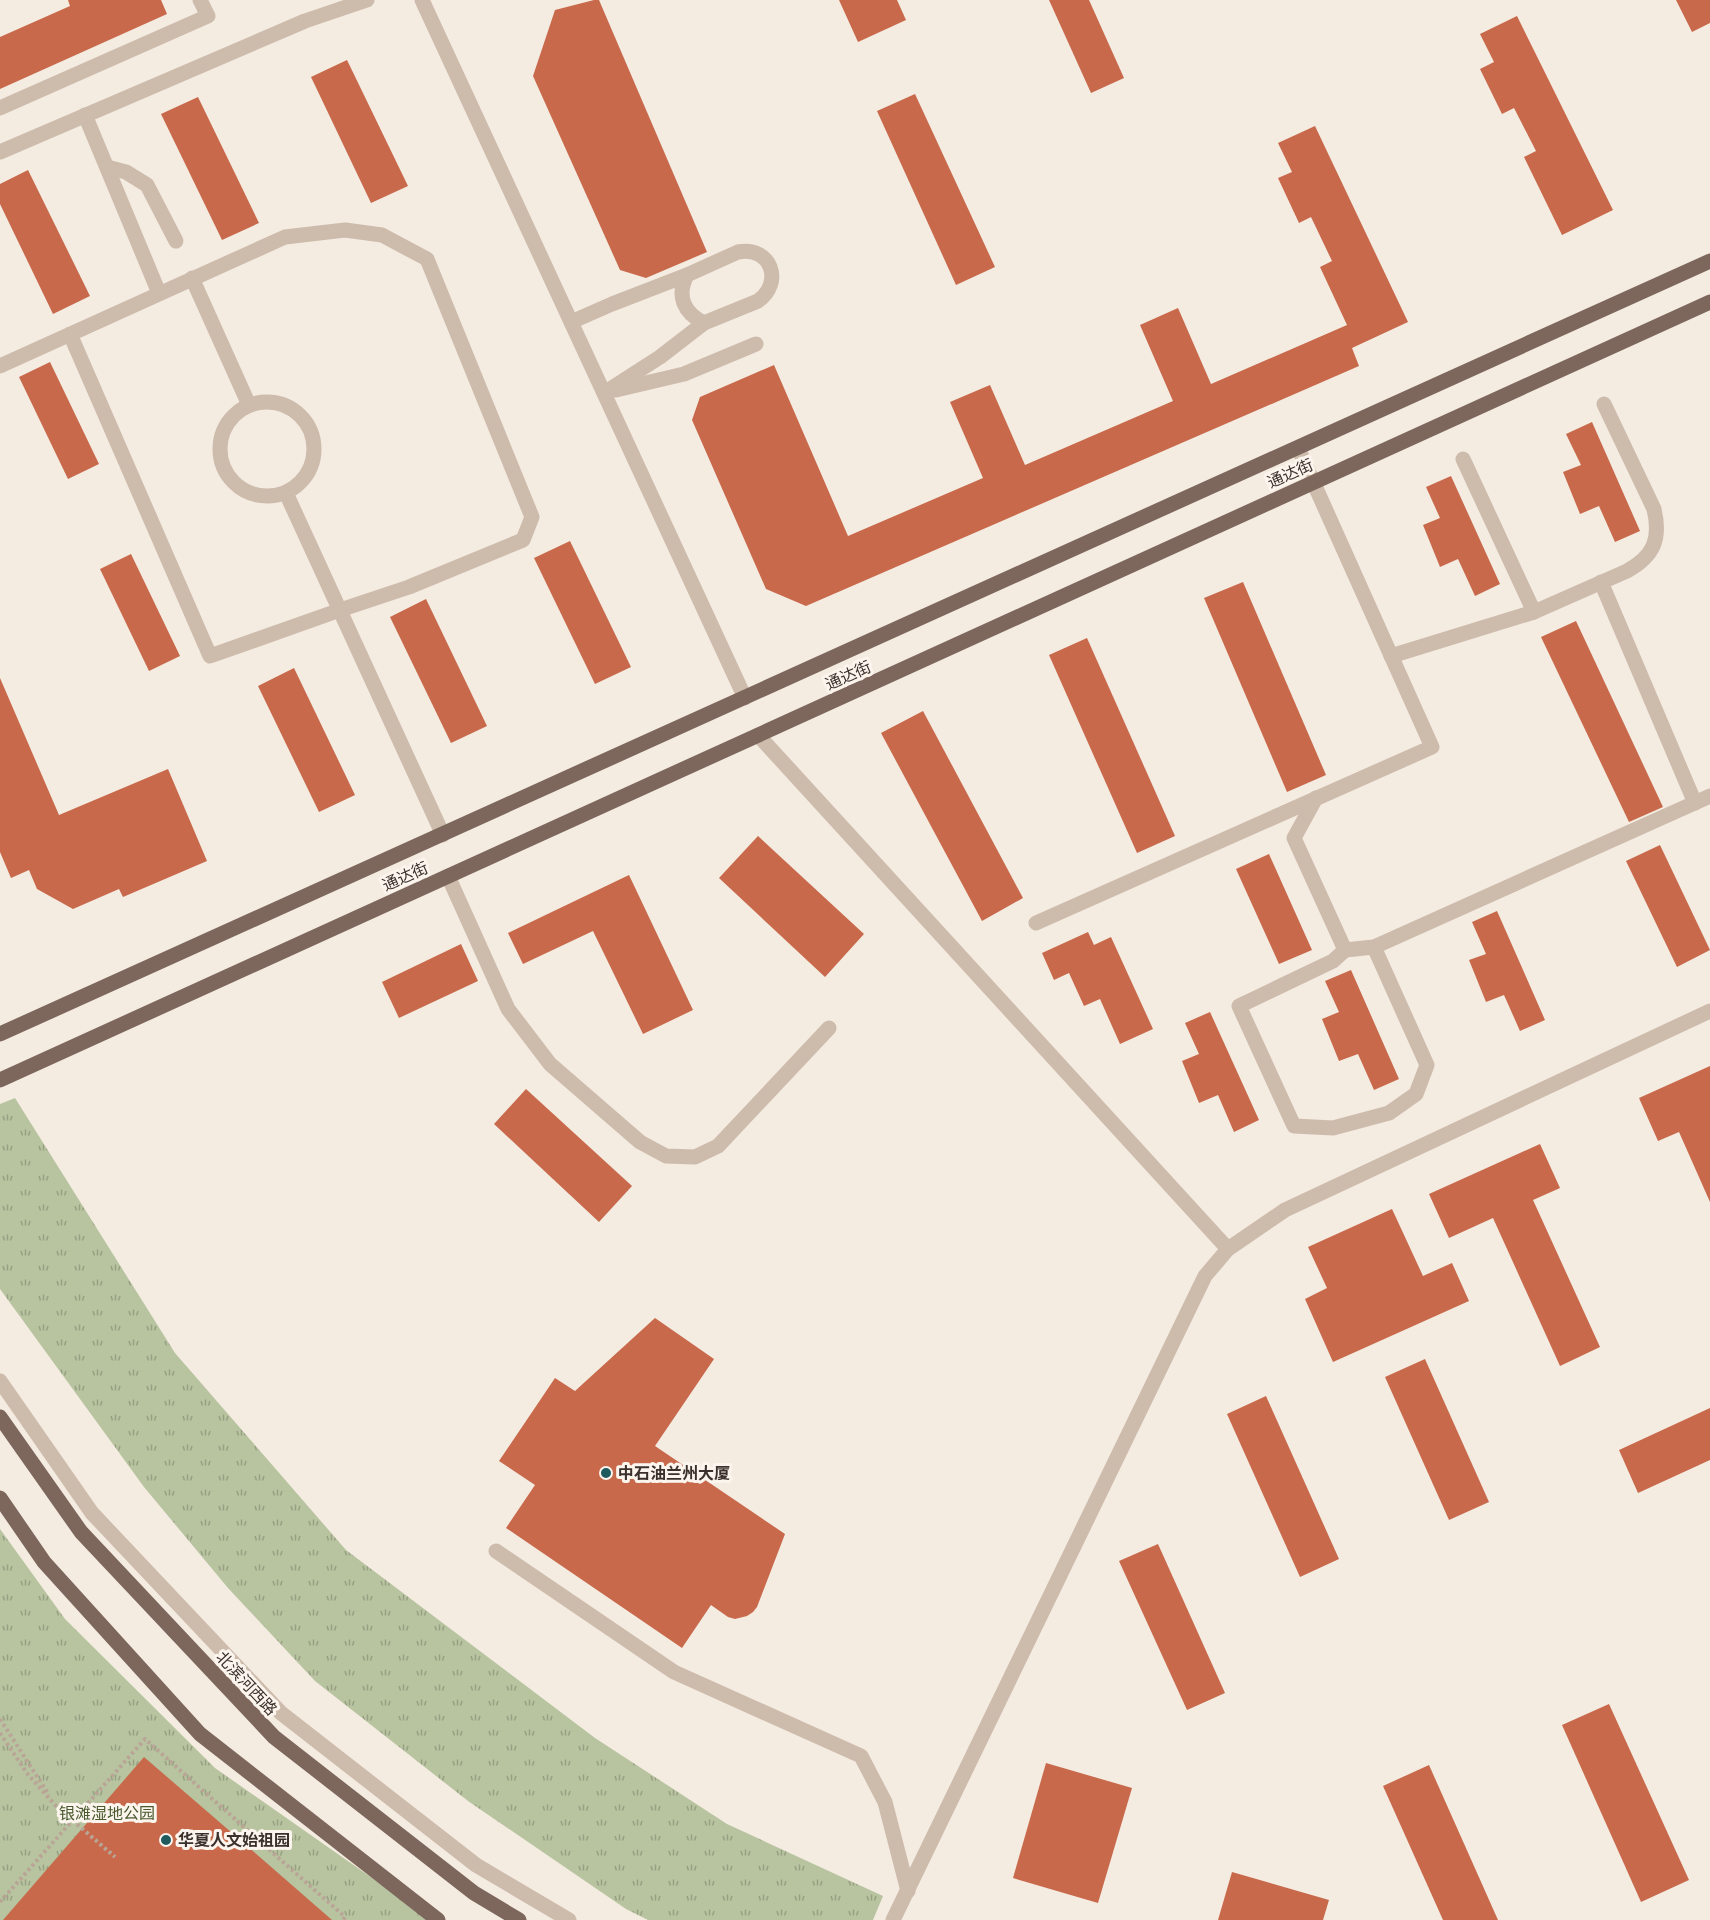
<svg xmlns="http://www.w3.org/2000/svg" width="1710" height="1920" font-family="Ubuntu,'Noto Sans SC',sans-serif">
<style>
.park{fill:url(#park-tufts)}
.building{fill:#c8694b}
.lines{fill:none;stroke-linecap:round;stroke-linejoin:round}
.path{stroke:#b9a596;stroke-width:4;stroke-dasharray:3 3;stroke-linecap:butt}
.minor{stroke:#cdbbac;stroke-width:15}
.major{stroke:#7d675c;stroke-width:15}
.poi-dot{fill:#1f5a5e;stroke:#fbf5ee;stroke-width:2}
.labels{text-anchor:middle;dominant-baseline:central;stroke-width:6;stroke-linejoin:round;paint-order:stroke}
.street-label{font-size:16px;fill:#3b302b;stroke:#fbf5ee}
.poi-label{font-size:16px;font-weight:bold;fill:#3b302b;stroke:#fbf5ee;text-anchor:start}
.park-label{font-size:16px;fill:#4a5a2e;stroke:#fbf5ee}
</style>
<defs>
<pattern id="park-tufts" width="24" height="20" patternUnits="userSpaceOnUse" patternTransform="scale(1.5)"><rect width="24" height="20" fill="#b8c4a0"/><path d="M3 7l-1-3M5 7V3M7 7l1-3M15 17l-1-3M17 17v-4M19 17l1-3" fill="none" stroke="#97a083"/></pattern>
</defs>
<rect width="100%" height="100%" fill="#f4ebe1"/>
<g class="park">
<path d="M 15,1098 L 175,1353 L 346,1550 L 595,1738 L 727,1824 L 883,1896 L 873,1920 L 648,1920 L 626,1909 L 468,1801 L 315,1681 L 228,1588 L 144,1487 L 0,1289 L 0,1104 Z"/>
<path d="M 0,1529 L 65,1619 L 215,1768 L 432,1920 L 0,1920 Z"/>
</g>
<g class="building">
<path d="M 68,0 L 161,0 L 167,14 L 0,89 L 0,37 L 70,6 Z"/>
<path d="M 594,0 L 599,0 L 707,252 L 646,278 L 620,270 L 533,76 L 555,10 Z"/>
<path d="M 839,0 L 897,0 L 906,20 L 858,42 Z"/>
<path d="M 1049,0 L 1089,0 L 1124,78 L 1091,93 Z"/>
<path d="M 1676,0 L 1710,0 L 1710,23 L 1692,32 Z"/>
<path d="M 1517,16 L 1613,210 L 1562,235 L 1524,157 L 1536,151 L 1514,108 L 1502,114 L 1480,69 L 1494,62 L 1480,34 Z"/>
<path d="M 347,60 L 408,186 L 371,203 L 311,77 Z"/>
<path d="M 915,94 L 995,267 L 956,285 L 877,111 Z"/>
<path d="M 198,97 L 259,223 L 222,240 L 161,114 Z"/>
<path d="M 1315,126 L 1408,322 L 1352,348 L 1359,366 L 806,606 L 766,589 L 692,420 L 700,397 L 774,365 L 848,536 L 983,478 L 950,402 L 990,385 L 1025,465 L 1173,401 L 1140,325 L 1178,308 L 1211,384 L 1347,325 L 1320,267 L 1332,261 L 1311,217 L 1299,223 L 1278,178 L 1292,172 L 1278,143 Z"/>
<path d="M 28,170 L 90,296 L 53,314 L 0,204 L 0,184 Z"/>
<path d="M 50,362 L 99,464 L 68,479 L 19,377 Z"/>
<path d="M 1592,422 L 1640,531 L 1615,542 L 1599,506 L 1580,514 L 1563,472 L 1581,465 L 1566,434 Z"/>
<path d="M 1451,476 L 1500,584 L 1475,596 L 1458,559 L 1440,567 L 1423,525 L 1440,518 L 1426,487 Z"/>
<path d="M 570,541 L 631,667 L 595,684 L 534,558 Z"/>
<path d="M 131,554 L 180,656 L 149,671 L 100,569 Z"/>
<path d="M 1243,582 L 1326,775 L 1287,792 L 1204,598 Z"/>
<path d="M 426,599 L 487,726 L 451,743 L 390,617 Z"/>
<path d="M 1576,621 L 1663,807 L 1629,822 L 1541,637 Z"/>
<path d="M 1087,638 L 1175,836 L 1137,853 L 1049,655 Z"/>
<path d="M 294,668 L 355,795 L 319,812 L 258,686 Z"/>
<path d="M 0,678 L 59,815 L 168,769 L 207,861 L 123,897 L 119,889 L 73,909 L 37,889 L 29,870 L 11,878 L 0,852 Z"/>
<path d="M 923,711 L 1023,898 L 982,921 L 881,733 Z"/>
<path d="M 758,836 L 864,934 L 825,977 L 719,878 Z"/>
<path d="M 1660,845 L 1710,950 L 1677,967 L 1626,861 Z"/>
<path d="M 1269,854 L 1312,950 L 1279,964 L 1236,869 Z"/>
<path d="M 629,875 L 693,1010 L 643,1034 L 593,931 L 523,964 L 508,933 Z"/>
<path d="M 1497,911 L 1545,1020 L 1520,1031 L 1504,995 L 1486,1002 L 1469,960 L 1486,954 L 1472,922 Z"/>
<path d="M 1088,932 L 1094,945 L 1111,937 L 1153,1029 L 1120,1044 L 1100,999 L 1084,1006 L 1069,973 L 1054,980 L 1042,953 Z"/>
<path d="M 461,944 L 478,981 L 399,1018 L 382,982 Z"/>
<path d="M 1351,970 L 1399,1079 L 1374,1090 L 1358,1054 L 1339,1061 L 1322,1019 L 1339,1012 L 1325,981 Z"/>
<path d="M 1210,1012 L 1259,1120 L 1234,1132 L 1218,1095 L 1199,1103 L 1182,1061 L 1199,1054 L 1185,1023 Z"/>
<path d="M 1710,1066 L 1710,1202 L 1679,1132 L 1658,1141 L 1639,1098 Z"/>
<path d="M 526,1089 L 632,1186 L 599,1222 L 494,1124 Z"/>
<path d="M 1540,1144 L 1560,1188 L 1533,1200 L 1600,1347 L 1560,1366 L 1493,1218 L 1449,1238 L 1429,1194 Z"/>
<path d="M 1392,1209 L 1423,1276 L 1452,1263 L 1469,1301 L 1333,1362 L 1305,1299 L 1327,1288 L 1308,1247 Z"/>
<path d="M 655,1318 L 714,1359 L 655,1446 L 785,1534 L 757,1607 L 753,1612 L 747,1616 L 735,1619 L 728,1617 L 711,1605 L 682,1648 L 506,1528 L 535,1485 L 499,1461 L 555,1378 L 575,1391 Z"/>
<path d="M 1425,1359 L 1489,1502 L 1449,1520 L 1385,1377 Z"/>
<path d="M 1266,1396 L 1339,1559 L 1300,1577 L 1227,1414 Z"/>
<path d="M 1710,1408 L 1710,1460 L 1638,1493 L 1619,1450 Z"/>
<path d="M 1158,1544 L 1225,1693 L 1187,1710 L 1119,1561 Z"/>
<path d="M 1609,1704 L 1689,1880 L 1641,1902 L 1562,1725 Z"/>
<path d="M 144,1757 L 246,1845 L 332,1920 L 3,1920 Z"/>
<path d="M 1046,1763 L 1132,1788 L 1098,1903 L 1013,1878 Z"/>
<path d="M 1429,1765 L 1498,1920 L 1443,1920 L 1383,1786 Z"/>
<path d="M 1232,1872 L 1329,1900 L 1323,1920 L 1218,1920 Z"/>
</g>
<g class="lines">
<g class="path">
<path d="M 0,1719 L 49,1795"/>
<path d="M 0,1733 L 26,1772 L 56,1806 L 115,1857"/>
<path d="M 230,1847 L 246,1829"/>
<path d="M 0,1902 L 145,1739 L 345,1917 L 343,1920"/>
</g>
<g class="minor">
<path d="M 422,0 L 745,698"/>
<path d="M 0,108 L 208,16 L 200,0"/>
<path d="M 85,115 L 159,293"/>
<path d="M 0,152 L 305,21 L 367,0"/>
<path d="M 107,167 L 126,172 L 147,185 L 176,241"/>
<path d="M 192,278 L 249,405"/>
<path d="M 571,322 L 612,304 L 687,275"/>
<path d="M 0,366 L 285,237 L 345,230 L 382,235 L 427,259 L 532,517 L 523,540 L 409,587 L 340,610 L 210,656 L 70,334"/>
<path d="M 616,390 L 684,374 L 756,344"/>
<path d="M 604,393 L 660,357 L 704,323 L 758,301 C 784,282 771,246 738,252 L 687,275 C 676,296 684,313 704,323"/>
<circle cx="267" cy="449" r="47"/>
<path d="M 1463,459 L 1534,612"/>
<path d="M 286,493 L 443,835"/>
<path d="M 1601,582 L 1695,803"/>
<path d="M 1391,656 L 1534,612 L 1627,571 C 1654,556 1661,539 1654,509 L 1604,404"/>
<path d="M 758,735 L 1228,1249"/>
<path d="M 1316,798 L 1294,838 L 1345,950 L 1374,947 L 1710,796"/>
<path d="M 448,876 L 508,1009 L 550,1064 L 640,1142 L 666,1156 L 695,1157 L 718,1146 L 829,1028"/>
<path d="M 1036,923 L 1432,747 L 1298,448"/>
<path d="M 1345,950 L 1333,961 L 1239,1006 L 1294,1126 L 1333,1128 L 1389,1113 L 1416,1094 L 1427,1065 L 1374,947"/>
<path d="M 0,1381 L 92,1513 L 281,1713 L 476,1865 L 569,1920"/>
<path d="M 496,1551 L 674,1672 L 861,1756 L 885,1802 L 908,1891"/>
<path d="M 893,1920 L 1205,1276 L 1228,1249 L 1285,1210 L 1710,1011"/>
</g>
<g class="major">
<path d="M 0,1034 L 1710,261"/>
<path d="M 0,1080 L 1710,302"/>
<path d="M 0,1417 L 81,1532 L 274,1737 L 474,1893 L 519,1920"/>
<path d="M 0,1498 L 44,1562 L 200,1734 L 438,1920"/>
</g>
</g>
<g class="poi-dot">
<circle cx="606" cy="1473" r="6"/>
<circle cx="166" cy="1840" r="6"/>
</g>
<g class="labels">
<g class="street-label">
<text transform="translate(1290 473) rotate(-24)">通达街</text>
<text transform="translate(848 675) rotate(-24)">通达街</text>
<text transform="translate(405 876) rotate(-24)">通达街</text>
<text transform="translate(247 1683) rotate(47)">北滨河西路</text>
</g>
<g class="poi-label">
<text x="618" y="1473">中石油兰州大厦</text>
<text x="178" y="1840">华夏人文始祖园</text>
</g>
<g class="park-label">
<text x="107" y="1813">银滩湿地公园</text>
</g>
</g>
</svg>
